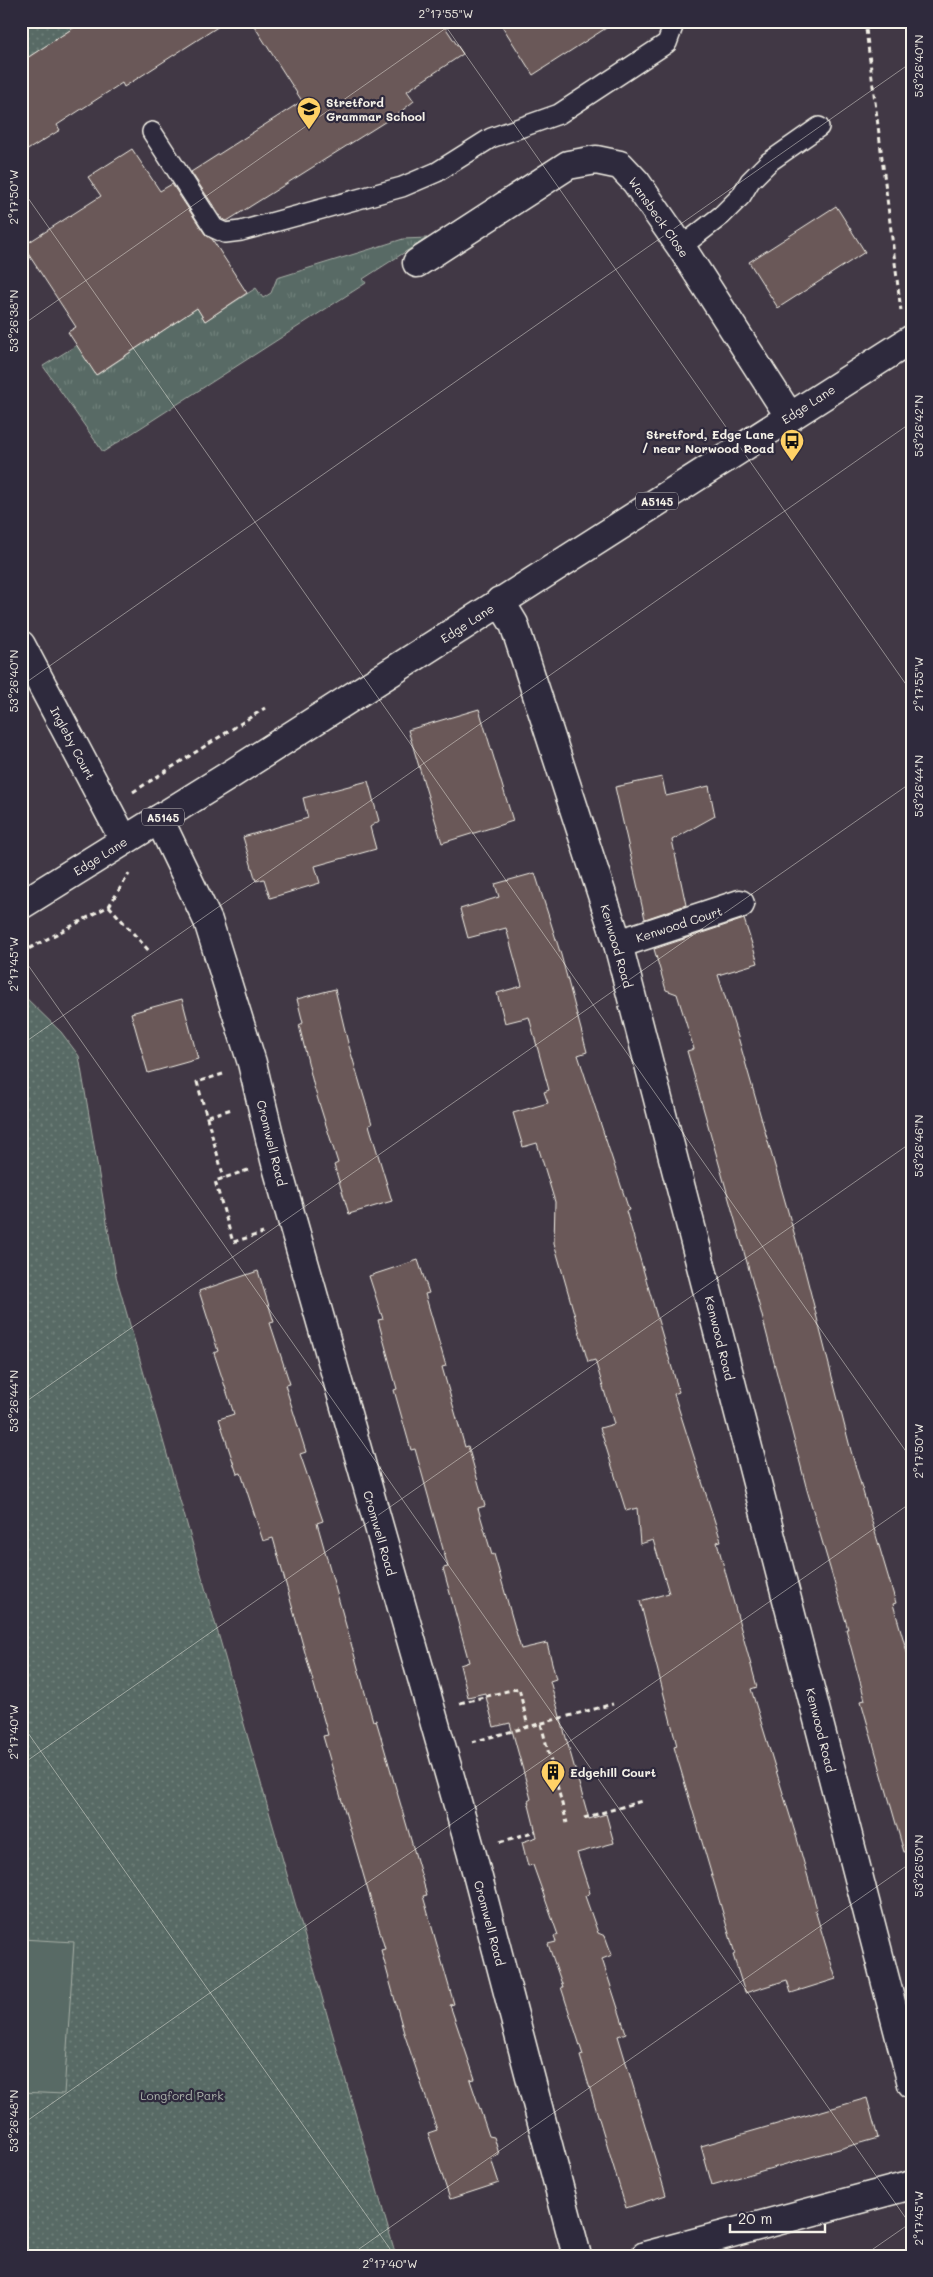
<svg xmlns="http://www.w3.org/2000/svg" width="933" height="2277" font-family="Mali,sans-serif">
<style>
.grass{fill:url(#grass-tufts);stroke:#a6aea6}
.park{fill:url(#park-dots);stroke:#a6aea6}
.garden{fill:#586b65;stroke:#a6aea6}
.building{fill:#6b5958;stroke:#f4f1e8}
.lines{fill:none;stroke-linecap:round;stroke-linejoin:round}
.lane-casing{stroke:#f4f1e8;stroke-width:22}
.street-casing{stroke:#f4f1e8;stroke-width:31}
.highway-casing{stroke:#f4f1e8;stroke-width:31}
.path{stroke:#f4f1e8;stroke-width:3;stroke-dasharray:5 4;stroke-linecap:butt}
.lane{stroke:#2f2a3d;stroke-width:19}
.street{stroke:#2f2a3d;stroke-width:28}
.highway{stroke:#2f2a3d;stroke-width:28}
.ticks{fill:none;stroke:#f4f1e8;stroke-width:1;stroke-opacity:0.45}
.labels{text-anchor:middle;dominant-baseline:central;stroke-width:4.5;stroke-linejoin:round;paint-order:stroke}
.shield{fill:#2f2a3d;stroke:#b9b5b5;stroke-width:1}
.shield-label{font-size:11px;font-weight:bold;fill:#f4f1e8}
.poi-label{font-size:12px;font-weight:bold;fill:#f4f1e8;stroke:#2f2a3d;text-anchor:start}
.street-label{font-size:12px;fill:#f4f1e8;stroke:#2f2a3d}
.park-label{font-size:12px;fill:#aeb5ad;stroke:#2f2a3d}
.neatline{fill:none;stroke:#f4f1e8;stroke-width:2}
.ticks-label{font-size:12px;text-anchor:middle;fill:#f4f1e8}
</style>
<defs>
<pattern id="grass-tufts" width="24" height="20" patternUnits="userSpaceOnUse" patternTransform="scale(1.25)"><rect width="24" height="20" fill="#586b65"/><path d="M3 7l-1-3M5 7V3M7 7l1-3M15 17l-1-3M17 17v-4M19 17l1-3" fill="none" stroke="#71817b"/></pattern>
<pattern id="park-dots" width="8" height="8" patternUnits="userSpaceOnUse" patternTransform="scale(1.25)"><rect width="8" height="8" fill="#586b65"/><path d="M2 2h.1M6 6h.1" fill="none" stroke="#71817b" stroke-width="1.8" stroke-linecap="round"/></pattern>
</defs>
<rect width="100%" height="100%" fill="#413845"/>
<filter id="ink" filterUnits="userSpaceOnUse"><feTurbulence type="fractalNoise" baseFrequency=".02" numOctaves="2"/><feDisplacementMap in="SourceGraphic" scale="10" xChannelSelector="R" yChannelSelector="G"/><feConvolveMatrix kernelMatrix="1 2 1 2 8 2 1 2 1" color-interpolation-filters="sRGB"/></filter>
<g filter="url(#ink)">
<path class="grass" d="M 427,238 L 363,279 L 366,283 L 103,452 L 43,366 L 77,345 L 97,375 L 197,308 L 205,321 L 256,288 L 263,298 L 271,293 L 277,278 L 403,239 Z"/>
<g class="park">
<path d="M 21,21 L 84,21 L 21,62 Z"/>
<path d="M 21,993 L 61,1032 L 79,1056 L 116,1276 L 396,2256 L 21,2256 Z"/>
</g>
<path class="garden" d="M 21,1939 L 74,1942 L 64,2094 L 21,2092 Z"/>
<g class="building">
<path d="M 84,21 L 227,21 L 124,87 L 122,83 L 57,125 L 60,130 L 21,154 L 21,62 Z"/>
<path d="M 251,21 L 441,21 L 463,54 L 407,91 L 414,101 L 399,113 L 227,221 L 222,219 L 191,172 L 302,101 Z"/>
<path d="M 499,21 L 617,21 L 533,75 Z"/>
<path d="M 132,149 L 160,191 L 172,184 L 205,234 L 212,239 L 247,293 L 205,321 L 197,308 L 96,375 L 68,332 L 76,327 L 23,246 L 101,196 L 88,177 Z"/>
<path d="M 836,206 L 865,252 L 778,308 L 749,262 Z"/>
<path d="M 479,709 L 513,821 L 442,843 L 408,730 Z"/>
<path d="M 662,777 L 666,796 L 709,786 L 715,816 L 672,840 L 686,905 L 645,919 L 615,787 Z"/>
<path d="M 368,781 L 379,821 L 370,827 L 376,849 L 315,866 L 320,883 L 270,898 L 264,879 L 256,881 L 243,837 L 308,818 L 303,798 Z"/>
<path d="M 535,873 L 561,955 L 587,1052 L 578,1055 L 629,1210 L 626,1211 L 679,1392 L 674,1394 L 721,1541 L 717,1542 L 757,1687 L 751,1689 L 798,1842 L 817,1909 L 815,1910 L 836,1979 L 791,1993 L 787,1980 L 745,1993 L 733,1955 L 735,1954 L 674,1747 L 677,1746 L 640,1601 L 669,1593 L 653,1540 L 640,1544 L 637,1508 L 626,1511 L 600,1428 L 614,1424 L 595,1360 L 588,1362 L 554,1243 L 555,1202 L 537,1143 L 523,1147 L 513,1113 L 548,1103 L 544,1092 L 549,1090 L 529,1017 L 505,1023 L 497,993 L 522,986 L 506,928 L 468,938 L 460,909 L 499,897 L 495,884 Z"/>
<path d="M 744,919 L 758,963 L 718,975 L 738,1037 L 805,1271 L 851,1451 L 896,1603 L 893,1604 L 912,1669 L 912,1851 L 904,1852 L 861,1701 L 865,1700 L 846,1629 L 848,1629 L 807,1490 L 761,1312 L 687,1051 L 694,1049 L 677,994 L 666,990 L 654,949 Z"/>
<path d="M 335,989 L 348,1043 L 372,1124 L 369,1125 L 392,1201 L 349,1214 L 334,1165 L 338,1163 L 314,1087 L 299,1025 L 303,1023 L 297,999 Z"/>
<path d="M 182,999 L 198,1059 L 148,1073 L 131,1013 Z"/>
<path d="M 418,1260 L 429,1293 L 425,1294 L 446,1366 L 442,1367 L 465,1447 L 468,1446 L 485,1506 L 478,1508 L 492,1555 L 494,1554 L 521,1649 L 547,1643 L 556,1679 L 550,1681 L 589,1819 L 606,1814 L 614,1843 L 577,1853 L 590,1893 L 585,1896 L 598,1933 L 605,1936 L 612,1955 L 602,1959 L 626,2033 L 618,2036 L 666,2195 L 626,2208 L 580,2056 L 583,2055 L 561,1987 L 563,1987 L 548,1944 L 556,1942 L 554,1937 L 558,1935 L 533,1865 L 528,1866 L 522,1842 L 537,1837 L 528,1801 L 531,1799 L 510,1723 L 494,1727 L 485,1693 L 468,1697 L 460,1665 L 469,1662 L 443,1568 L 448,1567 L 415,1449 L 411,1450 L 394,1390 L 397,1389 L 378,1320 L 383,1319 L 369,1276 Z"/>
<path d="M 258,1271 L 274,1322 L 270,1323 L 290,1384 L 285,1385 L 306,1452 L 300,1454 L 323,1521 L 317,1523 L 373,1721 L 376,1720 L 427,1895 L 423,1896 L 454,2004 L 450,2005 L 475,2079 L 470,2080 L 489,2136 L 494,2137 L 499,2154 L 491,2159 L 499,2183 L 450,2199 L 428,2133 L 437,2130 L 404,2033 L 381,1950 L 385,1949 L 323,1736 L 328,1735 L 273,1538 L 263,1541 L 241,1473 L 237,1474 L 219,1419 L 234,1414 L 214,1353 L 218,1351 L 199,1291 Z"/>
<path d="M 867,2098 L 878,2138 L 712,2185 L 701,2146 Z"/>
</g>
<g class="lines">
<defs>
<g id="lane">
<path d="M 152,132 L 214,228 L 225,233 L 241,231 L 402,187 L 437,172 L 491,138 L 559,114 L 667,43 L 675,21"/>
<path d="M 681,247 L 722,215 L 741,196 L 750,181 L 769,162 L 819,127"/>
</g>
<g id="street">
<path d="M 417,263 L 568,165 L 596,160 L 620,165 L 636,182 L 681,247 L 790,417"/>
<path d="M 500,601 L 514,624 L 618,944 L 912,2084"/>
<path d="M 21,645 L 124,840"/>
<path d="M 159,819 L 208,921 L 252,1063 L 275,1160 L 471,1851 L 577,2256"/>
<path d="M 618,944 L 740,904"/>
<path d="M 645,2256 L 912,2185"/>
</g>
<path id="highway" d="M 21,905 L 233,773 L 912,339"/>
</defs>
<use href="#lane" class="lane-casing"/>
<use href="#street" class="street-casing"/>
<use href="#highway" class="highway-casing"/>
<g class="path">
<path d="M 865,21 L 901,311"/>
<path d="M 133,792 L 265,708"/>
<path d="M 109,906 L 149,951"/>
<path d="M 21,953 L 109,906 L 129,874"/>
<path d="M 223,1074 L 197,1082 L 224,1178"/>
<path d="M 21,1103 L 25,1103"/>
<path d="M 208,1116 L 232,1109"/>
<path d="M 248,1170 L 215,1181 L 233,1242 L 263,1233"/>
<path d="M 460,1703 L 519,1688 L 528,1727"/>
<path d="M 541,1724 L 567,1823"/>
<path d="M 472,1742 L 613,1704"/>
<path d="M 584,1818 L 642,1801"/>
<path d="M 500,1842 L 536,1831"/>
</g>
<use href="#lane" class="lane"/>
<use href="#street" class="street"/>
<use href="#highway" class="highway"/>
</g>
</g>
<path class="ticks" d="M 442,21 L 912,693M 21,188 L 912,1460M 21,326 L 456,21M 21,686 L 912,62M 21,955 L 912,2227M 21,1045 L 912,422M 21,1405 L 912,782M 21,1723 L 395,2256M 21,1765 L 912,1142M 21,2125 L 912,1502M 349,2256 L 912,1862M 863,2256 L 912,2222"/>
<defs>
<symbol id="school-pin" viewBox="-11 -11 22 30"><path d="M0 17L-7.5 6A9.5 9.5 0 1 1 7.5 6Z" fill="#ffd166" stroke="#2f2a3d"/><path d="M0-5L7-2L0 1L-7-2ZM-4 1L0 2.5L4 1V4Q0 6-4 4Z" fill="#111"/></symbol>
<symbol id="bus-pin" viewBox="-11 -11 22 30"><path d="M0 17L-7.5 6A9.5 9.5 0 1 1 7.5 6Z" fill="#ffd166" stroke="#2f2a3d"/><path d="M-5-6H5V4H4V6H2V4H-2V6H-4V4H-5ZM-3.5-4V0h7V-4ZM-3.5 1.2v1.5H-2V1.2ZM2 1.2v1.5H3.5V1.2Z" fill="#111"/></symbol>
<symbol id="building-pin" viewBox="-11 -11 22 30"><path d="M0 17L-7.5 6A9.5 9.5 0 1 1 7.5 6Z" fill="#ffd166" stroke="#2f2a3d"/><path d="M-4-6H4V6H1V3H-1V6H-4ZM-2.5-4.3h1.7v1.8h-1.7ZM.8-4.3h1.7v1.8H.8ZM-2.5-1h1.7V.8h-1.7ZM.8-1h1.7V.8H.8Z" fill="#111"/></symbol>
</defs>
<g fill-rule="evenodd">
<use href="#school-pin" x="295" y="95" width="28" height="38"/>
<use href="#bus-pin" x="778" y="427" width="28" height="38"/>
<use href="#building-pin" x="539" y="1758" width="28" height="38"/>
</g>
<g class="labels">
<g class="shield">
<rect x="636" y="492.5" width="42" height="17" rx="4"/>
<rect x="142" y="808.5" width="42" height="17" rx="4"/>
</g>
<g class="shield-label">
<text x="657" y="501">A5145</text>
<text x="163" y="817">A5145</text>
</g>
<g class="poi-label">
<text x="326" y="102">Stretford<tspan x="326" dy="14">Grammar School</tspan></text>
<text x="774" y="434" text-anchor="end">Stretford, Edge Lane<tspan x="774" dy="14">/ near Norwood Road</tspan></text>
<text x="570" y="1772">Edgehill Court</text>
</g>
<g class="street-label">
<text transform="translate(659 217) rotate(55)">Wansbeck Close</text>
<text transform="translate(808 404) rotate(-33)">Edge Lane</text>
<text transform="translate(467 623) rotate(-33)">Edge Lane</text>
<text transform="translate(73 743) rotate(62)">Ingleby Court</text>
<text transform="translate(100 856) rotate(-32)">Edge Lane</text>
<text transform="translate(679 924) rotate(-18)">Kenwood Court</text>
<text transform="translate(617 946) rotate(74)">Kenwood Road</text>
<text transform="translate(272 1143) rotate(76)">Cromwell Road</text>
<text transform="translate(720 1338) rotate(76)">Kenwood Road</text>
<text transform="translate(380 1533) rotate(74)">Cromwell Road</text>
<text transform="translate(821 1730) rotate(76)">Kenwood Road</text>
<text transform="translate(490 1923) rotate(75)">Cromwell Road</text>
</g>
<g class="park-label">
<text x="182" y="2095">Longford Park</text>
</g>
</g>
<rect width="933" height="2277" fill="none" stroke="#2f2a3d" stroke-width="55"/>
<path d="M730 2224v8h95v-8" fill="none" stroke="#f4f1e8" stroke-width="2.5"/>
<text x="738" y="2224" font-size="15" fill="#f4f1e8" stroke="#2f2a3d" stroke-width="4" paint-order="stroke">20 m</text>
<rect x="28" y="28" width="878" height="2222" class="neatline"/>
<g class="ticks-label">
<text x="446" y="18">2°17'55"W</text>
<text transform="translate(919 66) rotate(-90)" y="4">53°26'40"N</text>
<text transform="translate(14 197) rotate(-90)" y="4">2°17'50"W</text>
<text transform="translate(14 321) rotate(-90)" y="4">53°26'38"N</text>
<text transform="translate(919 426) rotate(-90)" y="4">53°26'42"N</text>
<text transform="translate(14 681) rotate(-90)" y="4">53°26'40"N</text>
<text transform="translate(919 684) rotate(-90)" y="4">2°17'55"W</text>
<text transform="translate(919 786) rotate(-90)" y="4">53°26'44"N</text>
<text transform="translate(14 964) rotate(-90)" y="4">2°17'45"W</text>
<text transform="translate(919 1146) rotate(-90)" y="4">53°26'46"N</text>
<text transform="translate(14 1401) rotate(-90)" y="4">53°26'44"N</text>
<text transform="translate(919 1451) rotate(-90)" y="4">2°17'50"W</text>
<text transform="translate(14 1732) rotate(-90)" y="4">2°17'40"W</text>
<text transform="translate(919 1866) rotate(-90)" y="4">53°26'50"N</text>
<text transform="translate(14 2121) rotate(-90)" y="4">53°26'48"N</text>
<text transform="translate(919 2218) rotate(-90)" y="4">2°17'45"W</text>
<text x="390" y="2268">2°17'40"W</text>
</g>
</svg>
